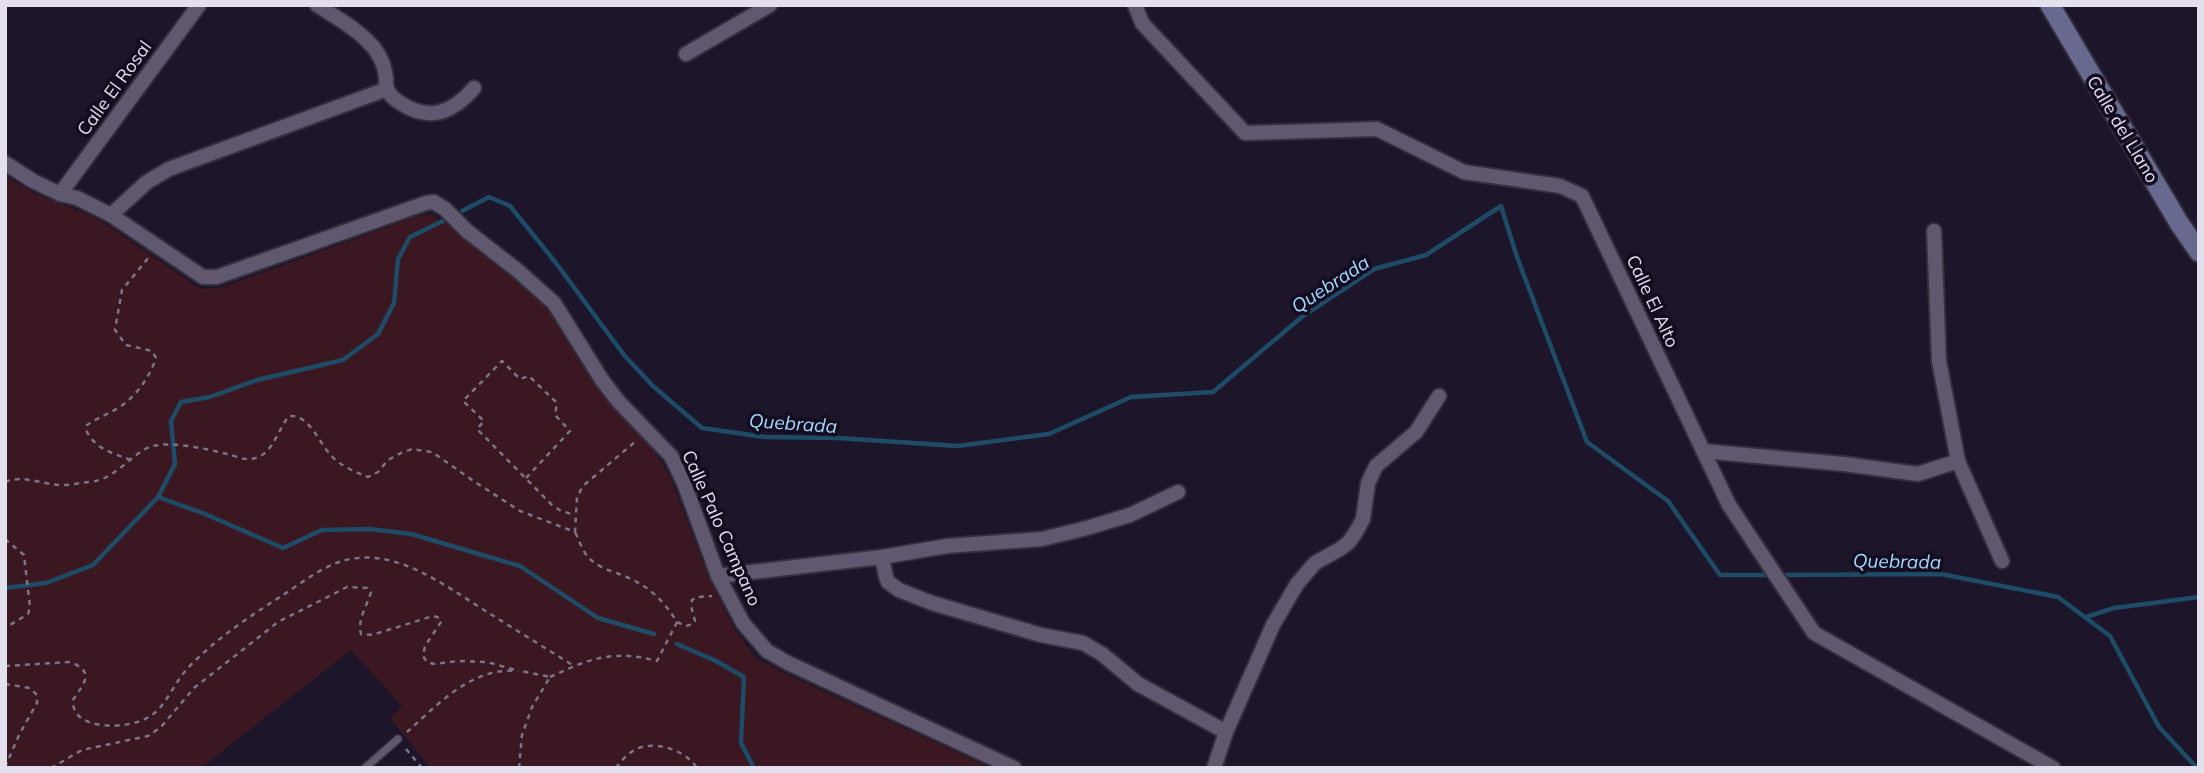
<svg xmlns="http://www.w3.org/2000/svg" width="2204" height="773" font-family="Mulish,sans-serif">
<style>
.green{fill:#3b1722}
.lines{fill:none;stroke-linecap:round;stroke-linejoin:round}
.stream{stroke:#1e4b66;stroke-width:4.5}
.service-casing{stroke:#342f3e;stroke-width:10}
.minor-casing{stroke:#342f3e;stroke-width:18}
.secondary-casing{stroke:#342f3e;stroke-width:23}
.path{stroke:#7b7587;stroke-width:2.5;stroke-dasharray:5 5;stroke-linecap:butt}
.service{stroke:#60586f;stroke-width:7}
.minor{stroke:#60586f;stroke-width:14}
.secondary{stroke:#67698e;stroke-width:19}
.labels{text-anchor:middle;dominant-baseline:central;stroke-width:7;stroke-linejoin:round;paint-order:stroke}
.street-label{font-size:18px;fill:#e4dfed;stroke:#140d20}
.water-label{font-size:19px;font-style:italic;fill:#a1d8fd;stroke:#140d20}
</style>
<rect width="100%" height="100%" fill="#1d162a"/>
<path class="green" d="M 5,176 L 36,194 L 95,217 L 201,289 L 223,287 L 415,217 L 431,214 L 450,225 L 542,300 L 557,320 L 596,384 L 655,452 L 670,477 L 706,570 L 733,627 L 756,658 L 788,675 L 991,768 L 431,768 L 390,718 L 402,706 L 351,650 L 201,768 L 5,768 Z"/>
<g class="lines">
<g class="stream">
<path d="M 462,211 L 489,197 L 510,206 L 556,263 L 624,355 L 653,386 L 702,428 L 765,437 L 838,438 L 958,446 L 1049,434 L 1131,397 L 1213,392 L 1303,316 L 1374,269 L 1426,255 L 1501,206 L 1517,257 L 1587,442 L 1668,501 L 1720,575 L 1768,575"/>
<path d="M 158,497 L 205,514 L 283,548 L 322,530 L 370,529 L 411,534 L 520,566 L 598,618 L 654,634"/>
<path d="M 1782,575 L 1941,574 L 2058,597 L 2110,636 L 2159,727 L 2197,768"/>
<path d="M 5,588 L 46,583 L 93,565 L 158,497 L 175,464 L 171,421 L 181,402 L 210,397 L 257,380 L 343,360 L 378,334 L 394,303 L 398,259 L 410,237 L 447,219"/>
<path d="M 2086,617 L 2114,608 L 2199,597"/>
<path d="M 677,644 L 716,661 L 744,677 L 741,743 L 754,768"/>
</g>
<defs>
<path id="service" d="M 365,768 L 398,739"/>
<g id="minor">
<path d="M 317,5 C 337,18 359,30 374,48 C 381,57 385,67 386,78 C 386,82 386,86 387,89 C 389,95 397,101 402,104 C 431,122 453,112 474,88"/>
<path d="M 1135,5 L 1142,23 L 1245,133 L 1377,129 L 1464,172 L 1560,186 L 1582,196 L 1729,505 L 1814,633 L 2053,768"/>
<path d="M 686,54 L 770,5"/>
<path d="M 5,163 L 33,181 L 60,194 L 77,198 L 111,215 L 203,277 L 217,277 L 426,203 L 434,202 L 445,209 L 467,231 L 517,270 L 554,303 L 602,380 L 618,401 L 671,456 L 684,483 L 718,576 L 743,623 L 767,651 L 788,663 L 1014,768"/>
<path d="M 60,194 L 199,5"/>
<path d="M 111,215 L 147,182 L 169,169 L 387,89"/>
<path d="M 1934,231 L 1939,361 L 1958,461"/>
<path d="M 1703,451 L 1844,464 L 1918,474 L 1958,461 L 2002,561"/>
<path d="M 882,557 L 886,577 L 888,582 L 899,590 L 932,603 L 1041,635 L 1083,643 L 1102,654 L 1138,684 L 1226,732 L 1214,768"/>
<path d="M 718,576 L 882,557 L 947,546 L 1042,539 L 1087,528 L 1130,515 L 1178,492"/>
<path d="M 1226,732 L 1273,625 L 1297,584 L 1315,563 L 1340,549 L 1349,542 L 1356,532 L 1363,519 L 1368,483 L 1376,466 L 1416,432 L 1439,396"/>
</g>
<path id="secondary" d="M 2050,5 L 2179,223 L 2199,252"/>
</defs>
<use href="#service" class="service-casing"/>
<use href="#minor" class="minor-casing"/>
<use href="#secondary" class="secondary-casing"/>
<g class="path">
<path d="M 131,460 C 112,453 95,449 86,430 L 87,425 C 97,418 108,414 118,408 C 136,397 149,378 156,358 L 152,351 L 126,345 L 115,330 L 122,290 L 149,257"/>
<path d="M 526,478 L 570,431 L 555,415 L 557,403 L 529,376 L 520,379 L 502,361 L 463,401 L 484,421 L 477,429 L 551,504 L 561,511 L 575,515"/>
<path d="M 5,482 C 24,474 42,485 62,485 C 71,485 80,483 89,482 C 117,480 131,452 153,446 C 170,441 208,449 227,454 C 233,455 240,459 247,459 C 253,460 262,456 266,452 C 276,442 280,427 289,416 C 312,414 320,449 337,461 C 346,468 357,473 368,477 L 378,472 L 388,460 L 401,453 L 412,449 L 432,452 L 475,482 L 520,511 L 575,532 L 577,497 L 583,486 L 636,441"/>
<path d="M 5,539 L 24,555 L 30,607 L 28,614 L 5,628"/>
<path d="M 677,622 L 686,626 L 693,624 L 695,621 L 691,606 L 692,600 L 697,597 L 712,596"/>
<path d="M 5,666 L 70,662 C 96,672 84,683 73,700 C 71,732 128,729 147,718 C 166,708 173,684 187,669 C 215,639 249,617 283,595 C 306,580 330,560 358,558 C 406,553 454,592 492,615 C 519,632 547,649 574,666"/>
<path d="M 550,677 C 589,659 613,649 657,661 L 677,622 C 666,604 652,589 633,580 C 618,572 600,570 588,557 C 582,550 579,540 575,532"/>
<path d="M 5,684 L 30,688 L 37,695 L 37,703 L 20,733 L 5,767"/>
<path d="M 407,732 C 436,706 471,668 514,671"/>
<path d="M 406,749 L 422,768"/>
<path d="M 51,768 L 82,750 L 148,736 L 161,727 L 194,688 L 278,622 L 347,587 L 367,588 L 371,592 C 367,606 357,620 361,634 L 372,635 L 433,616 L 440,618 L 441,622 L 425,646 L 423,656 L 427,662 L 434,664 L 458,661 L 487,662 L 519,671"/>
<path d="M 519,768 L 522,735 L 532,707 L 550,677 L 521,671"/>
<path d="M 616,768 C 622,759 631,750 642,747 C 661,742 687,752 697,768"/>
</g>
<use href="#service" class="service"/>
<use href="#minor" class="minor"/>
<use href="#secondary" class="secondary"/>
</g>
<g class="labels">
<g class="street-label">
<text transform="translate(114 88) rotate(-54)">Calle El Rosal</text>
<text transform="translate(2123 129) rotate(59)">Calle del Llano</text>
<text transform="translate(1653 301) rotate(65)">Calle El Alto</text>
<text transform="translate(722 528) rotate(66)">Calle Palo Campano</text>
</g>
<g class="water-label">
<text transform="translate(1330 284) rotate(-33)">Quebrada</text>
<text transform="translate(793 423) rotate(4)">Quebrada</text>
<text transform="translate(1897 561) rotate(1)">Quebrada</text>
</g>
</g>
<rect width="2204" height="773" fill="none" stroke="#e4dfed" stroke-width="14"/>
</svg>
